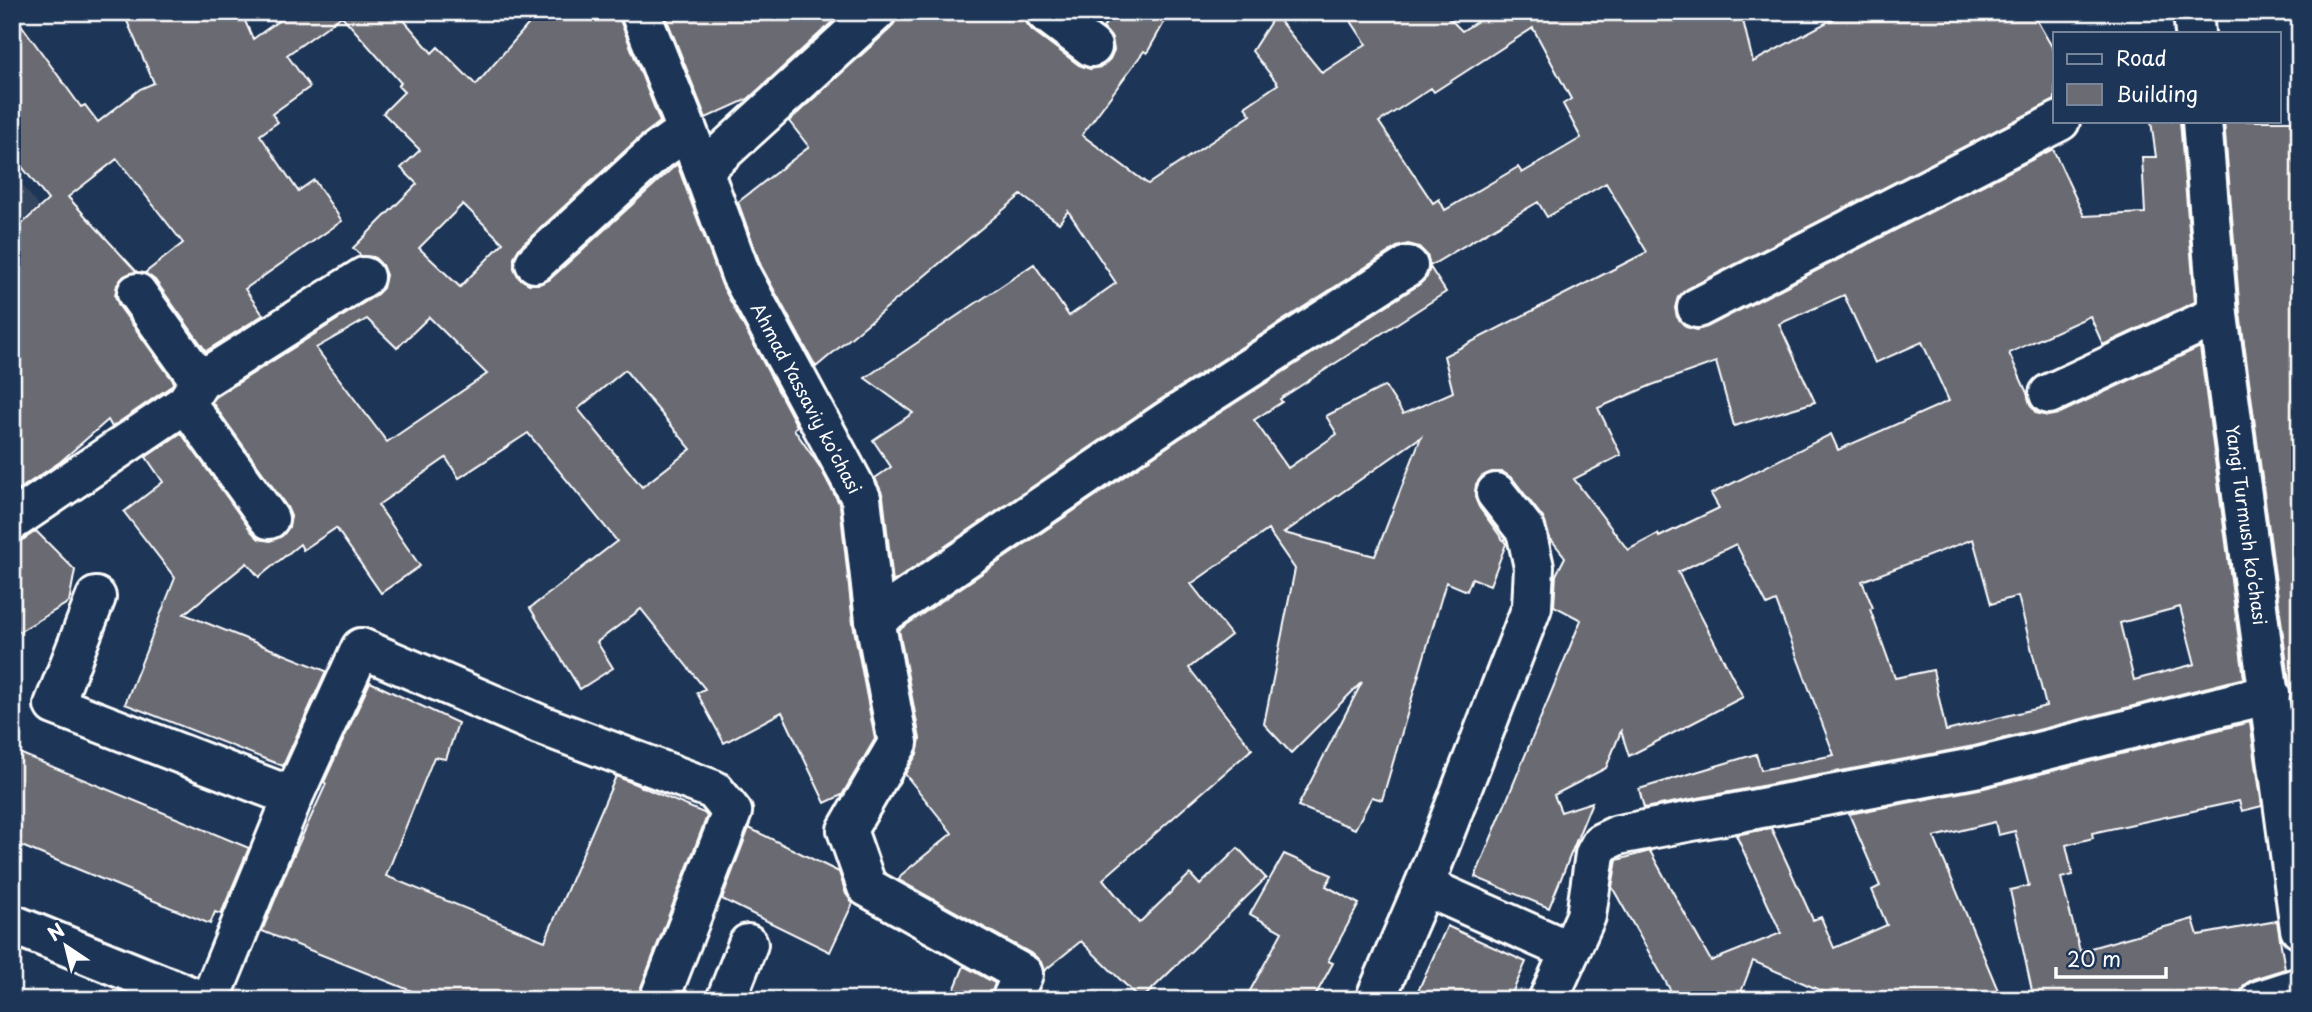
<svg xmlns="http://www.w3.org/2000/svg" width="2312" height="1012" font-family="'Playpen Sans',sans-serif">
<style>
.built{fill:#34455f}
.building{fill:#6a6b73;stroke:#fff;stroke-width:2;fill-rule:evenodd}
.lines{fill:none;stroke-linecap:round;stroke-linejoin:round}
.minor-casing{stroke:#fff;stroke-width:44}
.minor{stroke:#1d3557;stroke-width:38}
.labels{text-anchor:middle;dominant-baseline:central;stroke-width:5;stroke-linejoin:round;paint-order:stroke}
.street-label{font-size:18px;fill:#fff;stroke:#1d3557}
</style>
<rect width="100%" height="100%" fill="#1d3557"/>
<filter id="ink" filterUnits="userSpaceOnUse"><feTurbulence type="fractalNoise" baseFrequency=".0143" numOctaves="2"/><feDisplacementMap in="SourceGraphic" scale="14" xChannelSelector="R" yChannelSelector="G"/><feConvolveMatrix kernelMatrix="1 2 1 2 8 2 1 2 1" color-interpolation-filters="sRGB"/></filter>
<g filter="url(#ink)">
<path class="built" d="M 12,171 L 38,206 L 12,231 Z"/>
<g class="building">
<path d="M 12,12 L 81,107 L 85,105 L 98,122 L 140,89 L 154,83 L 123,12 L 241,12 L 253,39 L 291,12 L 397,12 L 432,53 L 438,47 L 476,85 L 539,12 L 619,12 L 620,20 L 660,122 L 640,137 L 520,247 L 514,257 L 514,268 L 519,278 L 529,284 L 539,284 L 549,280 L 677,164 L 722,285 L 797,426 L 794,429 L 820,467 L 840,505 L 853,624 L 875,739 L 842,795 L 825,803 L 782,712 L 724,743 L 697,693 L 705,689 L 641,609 L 597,642 L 613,668 L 580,689 L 530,608 L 617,541 L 528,433 L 459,478 L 446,458 L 378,505 L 420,566 L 381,593 L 336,528 L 303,550 L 300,544 L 259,577 L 247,563 L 184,614 L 326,671 L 283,766 L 125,704 L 175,578 L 124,512 L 163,482 L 146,457 L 181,433 L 252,532 L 259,539 L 270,541 L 282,536 L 289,527 L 291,516 L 287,507 L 212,402 L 216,397 L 376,295 L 383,288 L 386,275 L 382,265 L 374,257 L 361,256 L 353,248 L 417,184 L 401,168 L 420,150 L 383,113 L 404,92 L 398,86 L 401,83 L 342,16 L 287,55 L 310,87 L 272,114 L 278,122 L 260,135 L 298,191 L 314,180 L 342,221 L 245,289 L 263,315 L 206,351 L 155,280 L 145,273 L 183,243 L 117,159 L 68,197 L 137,272 L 124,276 L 117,285 L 115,296 L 119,306 L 174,382 L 170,387 L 112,427 L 108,420 L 60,462 L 12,494 L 12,233 L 48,200 L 12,154 ZM 463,204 L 503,243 L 460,287 L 419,248 ZM 429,317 L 487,374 L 387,442 L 316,348 L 367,319 L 397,348 ZM 625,370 L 691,449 L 642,487 L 578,409 Z"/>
<path d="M 664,12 L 843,12 L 748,99 L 706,118 Z"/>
<path d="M 897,12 L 1024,12 L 1025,21 L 1032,30 L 1079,65 L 1090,69 L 1101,67 L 1110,59 L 1114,50 L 1112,38 L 1103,28 L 1113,12 L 1170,12 L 1147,53 L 1144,51 L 1082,135 L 1148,184 L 1251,115 L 1245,107 L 1278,84 L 1252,51 L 1275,15 L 1322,73 L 1366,44 L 1345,12 L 1443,12 L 1462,31 L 1492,12 L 1741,12 L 1753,62 L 1846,12 L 2032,12 L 2055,52 L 2055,100 L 1687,289 L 1678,297 L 1675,308 L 1677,317 L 1686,327 L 1697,330 L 1707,327 L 2053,149 L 2084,216 L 2145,213 L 2142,157 L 2156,157 L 2151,121 L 2180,121 L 2195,302 L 2103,345 L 2090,316 L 2009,353 L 2027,393 L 2030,404 L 2036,413 L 2048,416 L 2058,414 L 2200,347 L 2244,678 L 1974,746 L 1644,808 L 1639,789 L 1756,754 L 1761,770 L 1834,755 L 1776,601 L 1767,605 L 1736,544 L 1678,572 L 1743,697 L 1629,756 L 1621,731 L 1606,768 L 1554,795 L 1561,812 L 1592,802 L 1549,908 L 1475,877 L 1581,620 L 1554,606 L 1556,575 L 1565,557 L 1550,538 L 1543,518 L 1513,479 L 1503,472 L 1492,472 L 1482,476 L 1476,484 L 1475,497 L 1479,507 L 1506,544 L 1490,585 L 1472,578 L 1467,591 L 1446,582 L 1382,800 L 1372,797 L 1355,829 L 1298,806 L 1362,682 L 1291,753 L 1264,724 L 1295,569 L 1268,530 L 1191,584 L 1231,635 L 1189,668 L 1252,749 L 1103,879 L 1139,923 L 1190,874 L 1200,885 L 1238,848 L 1266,878 L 1141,1000 L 1081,941 L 1044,971 L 1041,962 L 1034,955 L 899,880 L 901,875 L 952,833 L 905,774 L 917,754 L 920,739 L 899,630 L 1179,439 L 1420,284 L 1427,277 L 1430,267 L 1446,292 L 1280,399 L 1282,402 L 1254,420 L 1288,468 L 1337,434 L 1326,416 L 1385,386 L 1403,414 L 1453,392 L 1444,356 L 1647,252 L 1606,183 L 1547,217 L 1538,202 L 1430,266 L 1427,255 L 1419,247 L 1408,244 L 1397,247 L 1155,403 L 893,582 L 883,496 L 875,478 L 891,467 L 873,440 L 913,413 L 865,378 L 1034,264 L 1069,316 L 1116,283 L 1068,211 L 1059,223 L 1021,195 L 816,367 L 761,266 L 738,202 L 809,147 L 789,121 L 891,28 L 897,19 ZM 1533,28 L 1571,99 L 1563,104 L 1581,138 L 1522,173 L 1518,167 L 1445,210 L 1439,199 L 1433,203 L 1379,122 L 1431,88 L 1434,92 ZM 1844,295 L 1875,363 L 1922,342 L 1949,401 L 1838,450 L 1831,434 L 1711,494 L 1719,508 L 1659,537 L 1658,534 L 1628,550 L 1574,479 L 1621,455 L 1598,408 L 1652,385 L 1716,362 L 1734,426 L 1815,402 L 1779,324 ZM 1421,437 L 1375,556 L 1284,533 ZM 1973,539 L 1991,604 L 2018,596 L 2046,706 L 1946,731 L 1933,670 L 1895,678 L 1870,609 L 1873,608 L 1862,581 ZM 2180,607 L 2195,664 L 2134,680 L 2120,623 Z"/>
<path d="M 2224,121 L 2300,121 L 2300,224 L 2292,225 L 2300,279 L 2300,762 L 2240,313 Z"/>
<path d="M 36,531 L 75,570 L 69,602 L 12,636 L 12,543 L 24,539 Z"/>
<path d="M 370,682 L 458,723 L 446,759 L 434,757 L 386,876 L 545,941 L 616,776 L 704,813 L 707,816 L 636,1000 L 434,1000 L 262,931 L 289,865 L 326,784 L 324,782 Z"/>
<path d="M 2250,722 L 2262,806 L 2242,811 L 2239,801 L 2092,833 L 2093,838 L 2066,845 L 2073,875 L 2061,878 L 2080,951 L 2193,919 L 2198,935 L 2277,921 L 2285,969 L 2253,979 L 2244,985 L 2239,1000 L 2034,1000 L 2010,890 L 2029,886 L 2015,831 L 1998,835 L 1995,822 L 1934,837 L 2002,1000 L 1842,1000 L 1753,961 L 1738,1000 L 1676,1000 L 1612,887 L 1617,860 L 1650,851 L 1711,961 L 1781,933 L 1736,835 L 1771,828 L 1813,920 L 1821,917 L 1834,948 L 1887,925 L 1872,890 L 1880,886 L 1849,814 L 1984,788 Z"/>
<path d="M 12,750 L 249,848 L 221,914 L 215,912 L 210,924 L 12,842 Z"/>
<path d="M 749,828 L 839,872 L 846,894 L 853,903 L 830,952 L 722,899 Z"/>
<path d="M 1284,854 L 1332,875 L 1326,886 L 1359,904 L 1328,961 L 1333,963 L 1313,1000 L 1245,1000 L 1282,932 L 1250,914 Z"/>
<path d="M 1447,926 L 1526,962 L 1509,1000 L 1414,1000 Z"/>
<path d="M 964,966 L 995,983 L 990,1000 L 950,1000 Z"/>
</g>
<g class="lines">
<defs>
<g id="minor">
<path d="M 640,12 L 703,170 L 741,275 L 861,498 L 875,620 L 898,743 L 847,830 L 867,887 L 1023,974 L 1011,1000"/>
<path d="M 1045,12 L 1092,47"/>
<path d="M 2193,12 L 2195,33"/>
<path d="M 2202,121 L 2218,315 L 2300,929"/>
<path d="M 703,170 L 876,12"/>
<path d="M 535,263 L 655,153 L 687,130"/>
<path d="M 137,293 L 200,381"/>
<path d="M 1697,308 L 2060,121"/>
<path d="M 2049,394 L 2218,315"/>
<path d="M 186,403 L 200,381 L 364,277"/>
<path d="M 12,521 L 186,403 L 269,519"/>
<path d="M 96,597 L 54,705 L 293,797 L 210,1000"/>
<path d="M 875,620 L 1167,421 L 1408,266"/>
<path d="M 293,797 L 361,648 L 541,725 L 714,790 L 732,812 L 659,1000"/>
<path d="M 1424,886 L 1570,951"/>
<path d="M 12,924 L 200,1000"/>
<path d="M 726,1000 L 748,944"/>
<path d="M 1375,1000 L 1424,886 L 1532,607 L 1534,567 L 1526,531 L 1496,493"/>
<path d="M 1548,1000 L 1586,916 L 1595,854 L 1601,843 L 1618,835 L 1979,767 L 2270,694"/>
<path d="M 2260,1000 L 2300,987"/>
</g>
</defs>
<use href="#minor" class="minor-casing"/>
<use href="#minor" class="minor"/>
</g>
</g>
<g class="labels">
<g class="street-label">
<text transform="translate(807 398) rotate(62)">Ahmad Yassaviy ko'chasi</text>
<text transform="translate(2247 525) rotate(82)">Yangi Turmush koʻchasi</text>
</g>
</g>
<rect width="2312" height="1012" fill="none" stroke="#1d3557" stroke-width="42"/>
<rect x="21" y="21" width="2270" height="970" fill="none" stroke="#fff" stroke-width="2.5" filter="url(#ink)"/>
<rect x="2053" y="32" width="228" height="91" fill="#1d3557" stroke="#77869a" stroke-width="2"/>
<rect x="2067" y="54" width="35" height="10" fill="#1d3557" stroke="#77869a" stroke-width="2"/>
<text x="2116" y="66" font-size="21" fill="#ffffff">Road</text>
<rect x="2067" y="84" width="35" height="21" fill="#6a6b73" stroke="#77869a" stroke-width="2"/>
<text x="2116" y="102" font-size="21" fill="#ffffff">Building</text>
<g transform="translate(66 946) rotate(325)" stroke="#1d3557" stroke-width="5" paint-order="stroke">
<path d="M0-5L12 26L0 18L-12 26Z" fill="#ffffff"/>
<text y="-10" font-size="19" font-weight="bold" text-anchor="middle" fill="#ffffff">N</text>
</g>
<path d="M2056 967v10h110v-10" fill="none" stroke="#ffffff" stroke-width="3.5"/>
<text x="2067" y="967" font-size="21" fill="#ffffff" stroke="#1d3557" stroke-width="5" paint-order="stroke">20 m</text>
</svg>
